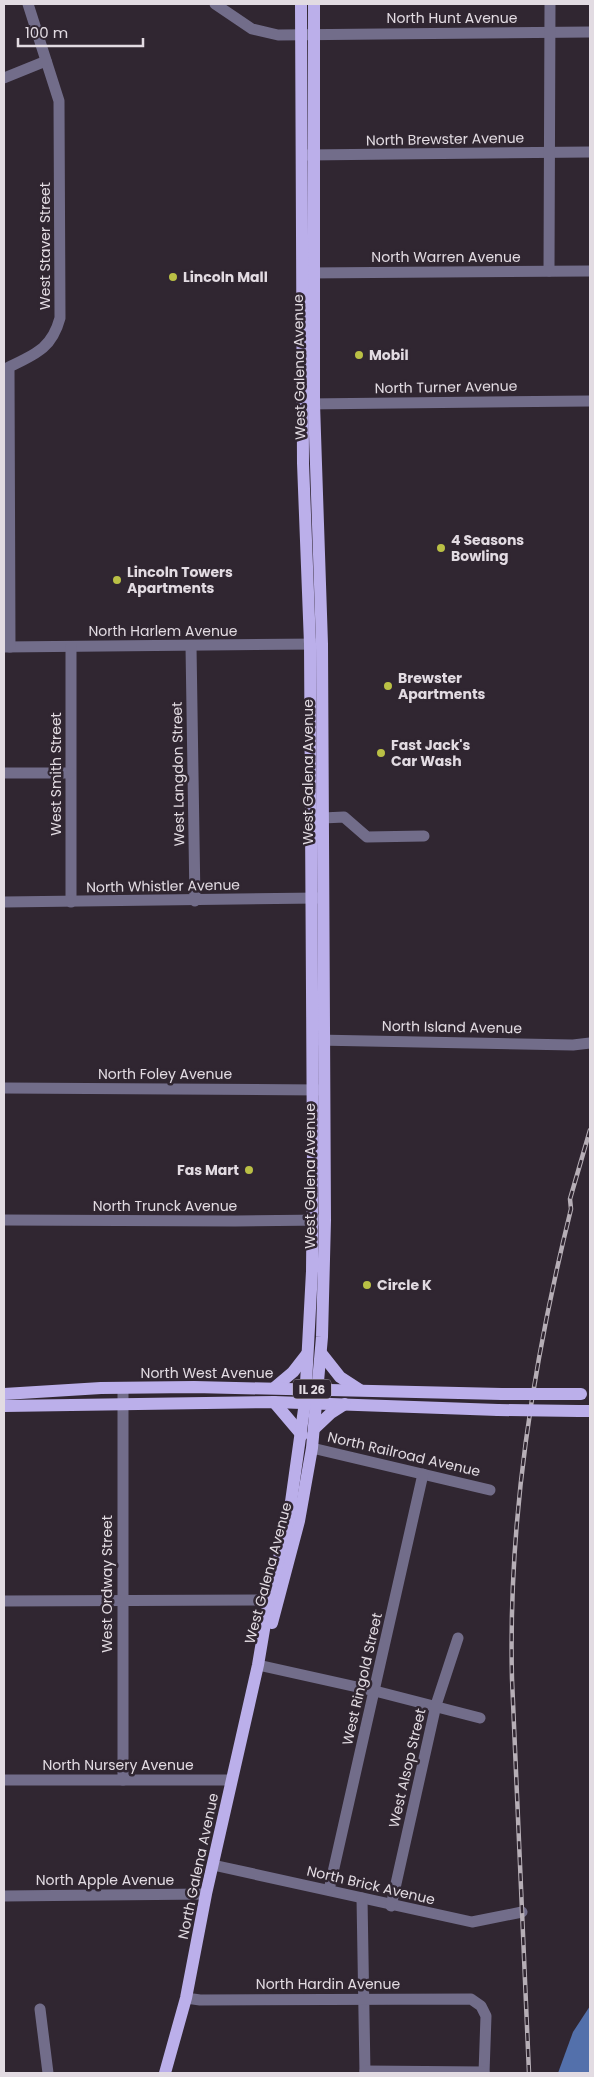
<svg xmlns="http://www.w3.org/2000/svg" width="594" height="2077" font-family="Poppins,sans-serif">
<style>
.water{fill:#5370ab}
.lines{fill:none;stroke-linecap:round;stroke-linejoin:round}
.minor{stroke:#726d8a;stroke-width:11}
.major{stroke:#bbafea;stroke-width:12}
.rail-casing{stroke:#b6aeb6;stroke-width:4.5}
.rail{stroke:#302631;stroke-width:2.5;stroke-dasharray:8;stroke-linecap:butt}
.major-bridge{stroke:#bbafea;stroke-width:12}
.poi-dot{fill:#bac045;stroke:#302631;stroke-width:2}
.labels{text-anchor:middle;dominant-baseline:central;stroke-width:5;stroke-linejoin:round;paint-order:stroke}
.shield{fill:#302631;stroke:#ada5ad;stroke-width:1}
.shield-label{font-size:12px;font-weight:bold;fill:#e2dbe2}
.street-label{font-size:14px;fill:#e2dbe2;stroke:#302631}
.poi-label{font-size:14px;font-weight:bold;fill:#e2dbe2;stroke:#302631;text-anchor:start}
</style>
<rect width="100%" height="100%" fill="#302631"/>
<path class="water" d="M 590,2006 L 590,2073 L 558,2073 L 573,2032 Z"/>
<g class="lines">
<g class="minor">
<path d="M 215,4 L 252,29 L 278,35 L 590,32"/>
<path d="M 4,78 L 46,61"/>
<path d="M 307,155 L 590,152"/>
<path d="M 549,271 L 550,4"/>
<path d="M 306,273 L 590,271"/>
<path d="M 306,404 L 590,401"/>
<path d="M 191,646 L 195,901"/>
<path d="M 4,647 L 319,644"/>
<path d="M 10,647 L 9,367 C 36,354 52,348 60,318 L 59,101 L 28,4"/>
<path d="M 71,647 L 71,902"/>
<path d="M 4,773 L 70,773"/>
<path d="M 323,818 L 344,817 L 367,837 L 424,836"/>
<path d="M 4,902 L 319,898"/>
<path d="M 316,1040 L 573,1045 L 590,1043"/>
<path d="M 4,1088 L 322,1090"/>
<path d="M 4,1220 L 235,1221 L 325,1220"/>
<path d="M 123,1388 L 123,1780"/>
<path d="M 312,1448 L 490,1490"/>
<path d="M 4,1601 L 277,1600"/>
<path d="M 258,1665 L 375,1691 L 480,1718"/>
<path d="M 4,1780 L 231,1780"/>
<path d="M 213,1865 L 472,1922 L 522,1912"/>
<path d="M 329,1890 L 423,1474"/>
<path d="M 4,1896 L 206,1894"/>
<path d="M 362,1898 L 365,2073"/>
<path d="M 391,1906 L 436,1705 L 458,1638"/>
<path d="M 186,1998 L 200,2000 L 471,1999 L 481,2006 L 486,2016 L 484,2073"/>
<path d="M 40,2009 L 48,2073"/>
<path d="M 365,2071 L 484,2072"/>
</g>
<g class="major">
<path d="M 321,1353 L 340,1377 L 360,1390"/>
<path d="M 274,1388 L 293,1372 L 307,1354"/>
<path d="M 4,1394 L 101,1388 L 194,1387 L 502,1394"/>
<path d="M 274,1402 L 302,1435"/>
<path d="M 4,1406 L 274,1402 L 498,1410"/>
<path d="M 579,1411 L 590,1411"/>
<path d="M 314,1429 L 331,1413 L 345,1404"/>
<path d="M 272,1623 L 299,1521 L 312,1448 L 322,1337 L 325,1220 L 322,644 L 314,404 L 314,4"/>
<path d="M 165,2073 L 186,1998 L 206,1894 L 258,1665 L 269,1600 L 289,1516 L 305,1402 L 312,1271 L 313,1163 L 310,644 L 303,463 L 301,4"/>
</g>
<defs>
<path id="rail" d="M 529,2073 L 512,1679 C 508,1520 533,1363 571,1209 L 570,1199 L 590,1130"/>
</defs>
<use href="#rail" class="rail-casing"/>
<use href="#rail" class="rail"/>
<g class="major-bridge">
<path d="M 502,1394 L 581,1394"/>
<path d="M 498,1410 L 579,1411"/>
</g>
</g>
<g class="poi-dot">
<circle cx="173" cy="277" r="5"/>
<circle cx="359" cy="355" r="5"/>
<circle cx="441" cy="548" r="5"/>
<circle cx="117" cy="580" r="5"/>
<circle cx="388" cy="686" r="5"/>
<circle cx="381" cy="753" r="5"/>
<circle cx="249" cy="1170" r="5"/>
<circle cx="367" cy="1285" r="5"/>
</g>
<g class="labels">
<rect class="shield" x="293" y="1379.5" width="38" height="19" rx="4"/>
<g class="shield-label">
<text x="312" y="1389">IL 26</text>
</g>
<g class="street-label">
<text x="452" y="18">North Hunt Avenue</text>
<text transform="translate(445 139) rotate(-1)">North Brewster Avenue</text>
<text transform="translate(45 246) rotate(-90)">West Staver Street</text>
<text x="446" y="257">North Warren Avenue</text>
<text transform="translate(299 367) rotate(-91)">West Galena Avenue</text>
<text transform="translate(446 387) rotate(-1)">North Turner Avenue</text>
<text x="163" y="631">North Harlem Avenue</text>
<text transform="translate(308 772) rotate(-90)">West Galena Avenue</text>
<text transform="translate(56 774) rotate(-90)">West Smith Street</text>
<text transform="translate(178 774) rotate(-91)">West Langdon Street</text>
<text transform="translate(163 886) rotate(-1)">North Whistler Avenue</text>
<text transform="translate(452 1027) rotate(1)">North Island Avenue</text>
<text x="165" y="1074">North Foley Avenue</text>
<text transform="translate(310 1176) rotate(-90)">West Galena Avenue</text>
<text x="165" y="1206">North Trunck Avenue</text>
<text x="207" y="1373">North West Avenue</text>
<text transform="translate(404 1454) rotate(13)">North Railroad Avenue</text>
<text transform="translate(268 1573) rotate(-75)">West Galena Avenue</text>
<text transform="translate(107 1584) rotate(-90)">West Ordway Street</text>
<text transform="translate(362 1679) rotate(-77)">West Ringold Street</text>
<text x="118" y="1765">North Nursery Avenue</text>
<text transform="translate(407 1768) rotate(-77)">West Alsop Street</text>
<text transform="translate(198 1866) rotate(-78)">North Galena Avenue</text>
<text x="105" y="1880">North Apple Avenue</text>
<text transform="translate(371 1885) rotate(13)">North Brick Avenue</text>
<text x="328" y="1984">North Hardin Avenue</text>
</g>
<g class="poi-label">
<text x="183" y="277">Lincoln Mall</text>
<text x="369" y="355">Mobil</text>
<text x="451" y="540">4 Seasons<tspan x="451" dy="16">Bowling</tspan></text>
<text x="127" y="572">Lincoln Towers<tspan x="127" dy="16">Apartments</tspan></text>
<text x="398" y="678">Brewster<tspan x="398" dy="16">Apartments</tspan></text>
<text x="391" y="745">Fast Jack's<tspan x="391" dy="16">Car Wash</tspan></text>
<text x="239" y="1170" text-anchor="end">Fas Mart</text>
<text x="377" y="1285">Circle K</text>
</g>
</g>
<rect width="594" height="2077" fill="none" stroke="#e2dbe2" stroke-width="10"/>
<path d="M18 38v8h125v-8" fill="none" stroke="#e2dbe2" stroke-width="2.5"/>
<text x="25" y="38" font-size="15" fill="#e2dbe2" stroke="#302631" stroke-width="4" paint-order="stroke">100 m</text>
</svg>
